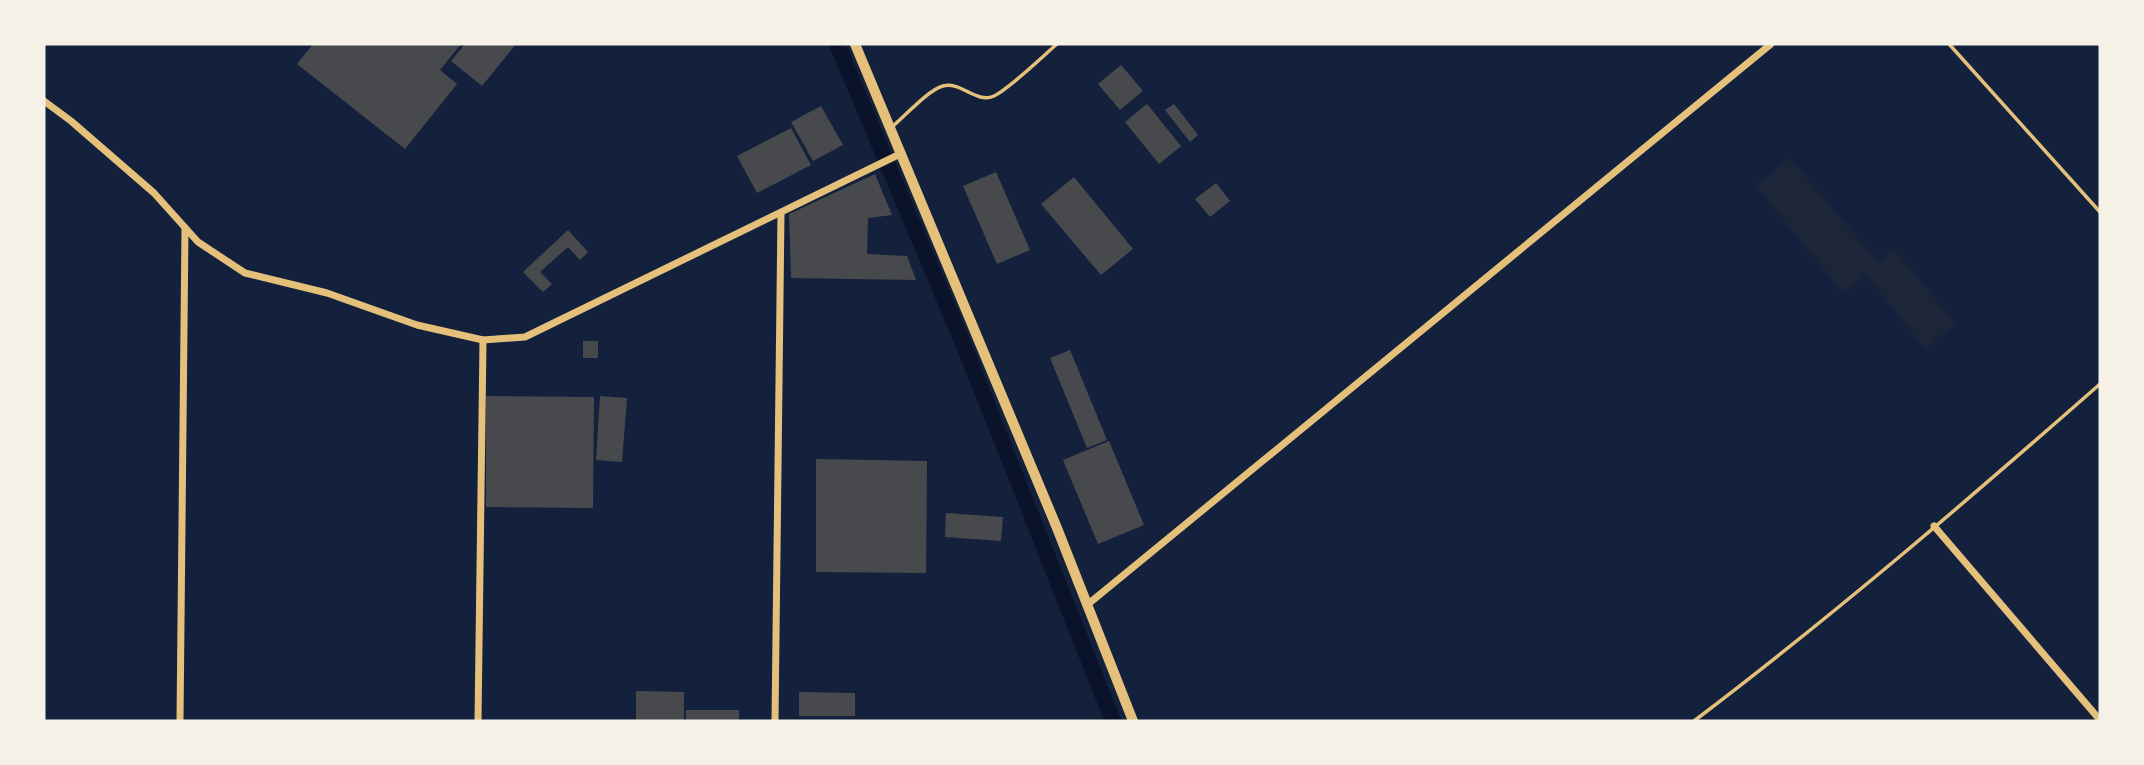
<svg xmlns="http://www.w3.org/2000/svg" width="2144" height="765" font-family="'Space Grotesk',sans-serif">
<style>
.green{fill:#1d2539}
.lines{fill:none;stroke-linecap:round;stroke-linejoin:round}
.canal{stroke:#0b132b;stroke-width:16}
.building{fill:#48494c}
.service{stroke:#e5c07b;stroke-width:3.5}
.minor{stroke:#e5c07b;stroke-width:7}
.tertiary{stroke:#e5c07b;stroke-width:10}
</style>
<rect width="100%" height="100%" fill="#14213d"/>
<path class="green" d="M 1790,158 L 1878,262 L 1894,249 L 1956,324 L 1925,349 L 1866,274 L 1844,294 L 1756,186 Z"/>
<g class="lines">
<path class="canal" d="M 837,44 L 962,341 L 1113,721"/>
</g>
<g class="building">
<path d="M 313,44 L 461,44 L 440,70 L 457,84 L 405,149 L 297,64 Z"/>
<path d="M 465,44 L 516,44 L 482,86 L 451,61 Z"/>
<path d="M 1121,65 L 1143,91 L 1120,110 L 1098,84 Z"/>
<path d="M 1147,104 L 1181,146 L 1159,164 L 1125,122 Z"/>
<path d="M 1174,104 L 1198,135 L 1190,142 L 1165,110 Z"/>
<path d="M 821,106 L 843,145 L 813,161 L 791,122 Z"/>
<path d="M 791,128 L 811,165 L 757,193 L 737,156 Z"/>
<path d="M 996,172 L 1030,250 L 997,264 L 963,186 Z"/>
<path d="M 875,174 L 892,215 L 868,218 L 867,254 L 907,256 L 916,280 L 791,278 L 789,214 Z"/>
<path d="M 1074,177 L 1133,249 L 1101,275 L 1041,204 Z"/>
<path d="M 1216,183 L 1230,201 L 1210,217 L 1195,199 Z"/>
<path d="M 568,230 L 588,252 L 580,260 L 568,247 L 540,272 L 552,284 L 543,292 L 523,272 Z"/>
<rect x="583" y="341" width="15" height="17"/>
<path d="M 1070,350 L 1107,440 L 1087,448 L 1050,358 Z"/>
<path d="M 486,396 L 594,397 L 593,508 L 486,507 Z"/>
<path d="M 600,396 L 627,398 L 622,462 L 596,460 Z"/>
<path d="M 1109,441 L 1144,525 L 1098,544 L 1063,460 Z"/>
<path d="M 816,459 L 927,461 L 926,573 L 816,572 Z"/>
<path d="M 946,513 L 1003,517 L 1001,541 L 945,537 Z"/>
<path d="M 636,691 L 684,692 L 684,721 L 636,721 Z"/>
<path d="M 799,692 L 855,693 L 855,716 L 799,716 Z"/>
<rect x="686" y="710" width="53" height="11"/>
</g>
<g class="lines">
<g class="service">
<path d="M 1949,44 L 2100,212"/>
<path d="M 892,127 C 905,116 928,90 943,86 C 961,81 976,104 994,96 C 1009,89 1043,56 1057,44"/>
<path d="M 1694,721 C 1834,615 1968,500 2100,384"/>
</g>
<g class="minor">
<path d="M 44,101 L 71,121 L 154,193 L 198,242 L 245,273 L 327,293 L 417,325 L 483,340 L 525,337 L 902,153"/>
<path d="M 1934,526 L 2100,720"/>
<path d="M 1087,605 L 1771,44"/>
<path d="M 180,721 L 185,229"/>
<path d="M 478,721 L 483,340"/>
<path d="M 775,721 L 781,213"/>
</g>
<path class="tertiary" d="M 855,44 L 1057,528 L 1133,721"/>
</g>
<rect width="2144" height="765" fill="none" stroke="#f6f1e7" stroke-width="91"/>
</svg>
